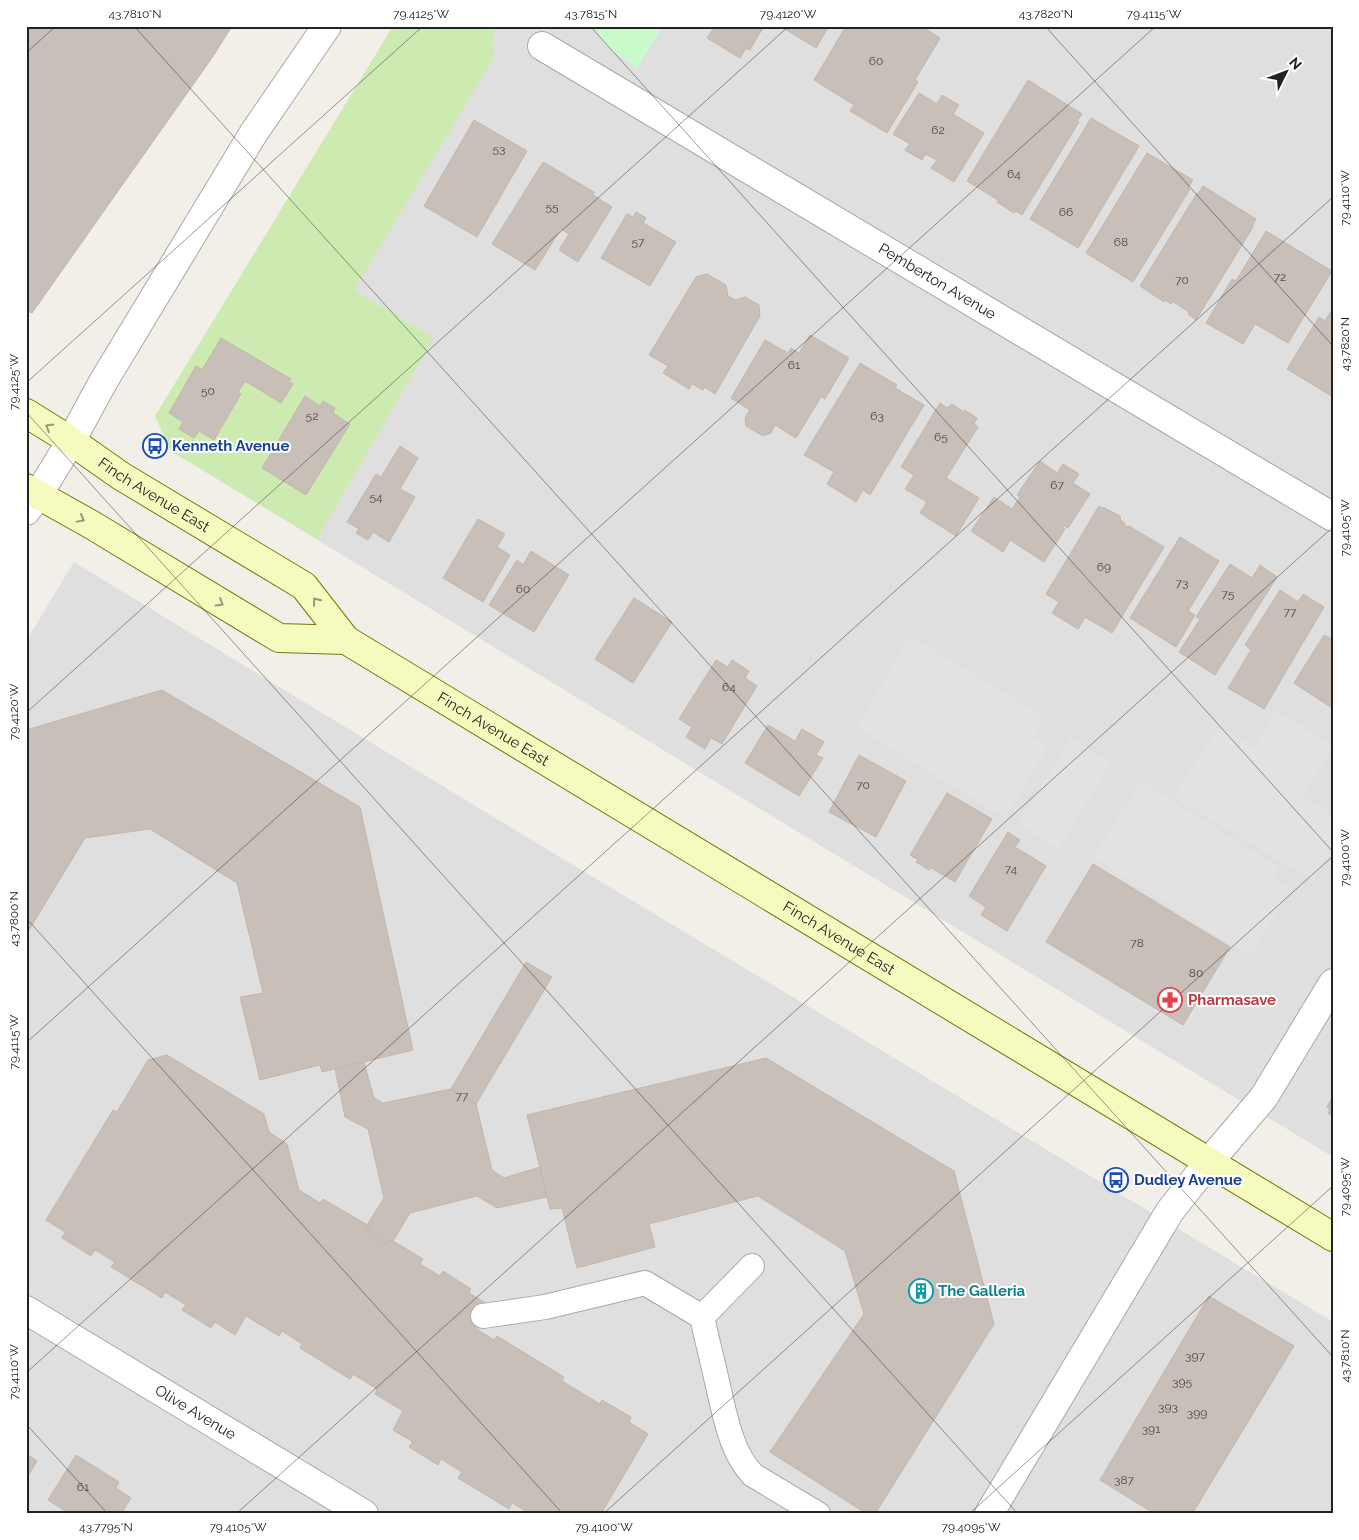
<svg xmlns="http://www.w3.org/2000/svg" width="1359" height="1540" font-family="Raleway,sans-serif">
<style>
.residential{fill:#e0dfdf}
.grass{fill:#cdebb0}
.park{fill:#c8facc}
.parking{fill:#e2e2e2}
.building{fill:#c7bfb8;stroke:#c4b6ab}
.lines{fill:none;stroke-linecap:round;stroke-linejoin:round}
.service-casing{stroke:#a9a9a9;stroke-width:26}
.minor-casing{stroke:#a9a9a9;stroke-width:30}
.tertiary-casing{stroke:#a9a9a9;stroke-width:30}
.secondary-casing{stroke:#707d05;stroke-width:30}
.service{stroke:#fff;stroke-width:24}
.minor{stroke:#fff;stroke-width:28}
.tertiary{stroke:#fff;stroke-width:28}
.secondary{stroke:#f7fabf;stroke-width:28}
.oneway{stroke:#979978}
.ticks{fill:none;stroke:#222;stroke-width:1;stroke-opacity:0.45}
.labels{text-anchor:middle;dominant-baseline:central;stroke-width:4;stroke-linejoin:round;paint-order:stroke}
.number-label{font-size:12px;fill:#4b4948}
.street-label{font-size:15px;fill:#222;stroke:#fff}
.transit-label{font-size:15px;font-weight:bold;fill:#164399;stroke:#fff;text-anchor:start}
.health-label{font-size:15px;font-weight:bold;fill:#be3a42;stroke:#fff;text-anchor:start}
.culture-label{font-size:15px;font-weight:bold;fill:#0d838f;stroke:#fff;text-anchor:start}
.neatline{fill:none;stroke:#222;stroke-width:2}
.ticks-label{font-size:12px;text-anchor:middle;fill:#222}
</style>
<rect width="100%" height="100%" fill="#f2efe9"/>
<g class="residential">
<path d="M 496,26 L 595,26 L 606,46 L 637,68 L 663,26 L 1333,26 L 1333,1157 L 171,451 L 155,416 L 492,43 Z"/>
<path d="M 74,562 L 482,810 L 1333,1322 L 1333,1514 L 26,1514 L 26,641 Z"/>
</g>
<path class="grass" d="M 393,26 L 496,26 L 492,43 L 495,56 L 354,290 L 434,338 L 317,539 L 171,451 L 155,416 Z"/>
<path class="park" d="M 595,26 L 663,26 L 637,68 L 606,46 Z"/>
<g class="parking">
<path d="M 910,636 L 1044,717 L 1034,737 L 1048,747 L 1005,818 L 857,727 Z"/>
<path d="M 1277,711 L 1332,747 L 1303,796 L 1333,815 L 1333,849 L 1313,880 L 1172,797 L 1220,725 L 1254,748 Z"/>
<path d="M 1071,738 L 1111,763 L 1059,849 L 1018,824 Z"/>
<path d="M 1141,781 L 1280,868 L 1274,878 L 1292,889 L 1250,956 L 1093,857 Z"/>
</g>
<g class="building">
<path d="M 26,26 L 232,26 L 214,55 L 32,313 L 26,310 Z"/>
<path d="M 715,26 L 764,26 L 750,50 L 746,48 L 740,58 L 707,38 Z"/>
<path d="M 780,26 L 829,26 L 816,48 Z"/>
<path d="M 846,26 L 921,26 L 940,38 L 915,80 L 918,82 L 887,133 L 850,111 L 854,105 L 814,80 Z"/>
<path d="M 1028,80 L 1082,114 L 1077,121 L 1079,122 L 1022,215 L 1016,211 L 1014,213 L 997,202 L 998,200 L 967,181 Z"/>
<path d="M 919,93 L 937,104 L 942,95 L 959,105 L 953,114 L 984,133 L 954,182 L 931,168 L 937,160 L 925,154 L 922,160 L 905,150 L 910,144 L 893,134 Z"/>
<path d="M 1091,118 L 1139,146 L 1078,248 L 1030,219 Z"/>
<path d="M 474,120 L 527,151 L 477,237 L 424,206 Z"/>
<path d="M 1147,153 L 1193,180 L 1188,188 L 1190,189 L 1133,282 L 1086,253 Z"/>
<path d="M 543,162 L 594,192 L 593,195 L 612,207 L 578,262 L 559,250 L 569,234 L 561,229 L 535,270 L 492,244 Z"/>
<path d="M 1203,186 L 1256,219 L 1252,227 L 1253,227 L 1196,320 L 1188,314 L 1189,312 L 1172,301 L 1171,304 L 1165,300 L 1164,302 L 1140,286 L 1197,193 L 1198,194 Z"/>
<path d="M 636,212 L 646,218 L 643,223 L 676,242 L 650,286 L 601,258 L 627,214 L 633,217 Z"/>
<path d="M 1266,231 L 1332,271 L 1288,343 L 1255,324 L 1243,344 L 1206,323 L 1232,279 L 1236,281 Z"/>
<path d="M 707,274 L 726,285 L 728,296 L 735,300 L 745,297 L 759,305 L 760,316 L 715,394 L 704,387 L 703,390 L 692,384 L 689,389 L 663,373 L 668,366 L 649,355 L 696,277 Z"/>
<path d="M 1333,308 L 1333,397 L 1287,369 L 1319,317 L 1325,321 Z"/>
<path d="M 810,335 L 849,358 L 825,399 L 821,397 L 796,438 L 775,425 L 771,433 L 763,436 L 746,426 L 745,418 L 750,410 L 731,398 L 765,340 L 788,353 L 791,348 L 799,353 Z"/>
<path d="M 221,338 L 291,379 L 289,381 L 293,384 L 281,403 L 245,381 L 238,392 L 241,394 L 214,440 L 199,431 L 194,438 L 179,429 L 183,422 L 169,413 L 196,366 L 202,370 Z"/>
<path d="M 860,363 L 897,385 L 895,388 L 924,405 L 870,495 L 863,490 L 856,502 L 827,484 L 834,472 L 804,455 Z"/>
<path d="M 305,396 L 320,406 L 323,401 L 335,408 L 333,413 L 350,424 L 306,495 L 262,468 Z"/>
<path d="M 940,403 L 947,408 L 952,404 L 961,410 L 962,414 L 964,410 L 977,418 L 974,424 L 978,427 L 946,478 L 979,498 L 956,536 L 920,513 L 927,502 L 905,489 L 914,475 L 901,467 Z"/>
<path d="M 400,446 L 418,458 L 400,489 L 415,497 L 389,542 L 373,532 L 368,540 L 356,533 L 359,529 L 347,522 L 376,474 L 381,477 Z"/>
<path d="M 1040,461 L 1057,473 L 1063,464 L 1079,474 L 1073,483 L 1090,494 L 1068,528 L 1063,525 L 1062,527 L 1065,529 L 1044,562 L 1010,540 L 1003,552 L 971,531 L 994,497 L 1012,509 L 1020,497 L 1017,495 Z"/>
<path d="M 1099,506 L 1102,508 L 1105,508 L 1120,516 L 1121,521 L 1125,523 L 1124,525 L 1127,527 L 1129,526 L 1164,547 L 1112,633 L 1085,617 L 1078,629 L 1052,613 L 1059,602 L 1046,594 Z"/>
<path d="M 478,519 L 505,534 L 497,547 L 510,555 L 483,602 L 443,578 Z"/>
<path d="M 1180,537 L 1219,561 L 1188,611 L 1195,615 L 1176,647 L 1130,618 Z"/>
<path d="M 531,551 L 569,575 L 534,632 L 489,605 L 517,560 L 523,565 Z"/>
<path d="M 1230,564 L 1252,578 L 1260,565 L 1277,577 L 1215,675 L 1179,652 L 1200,619 L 1196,617 Z"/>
<path d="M 1280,590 L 1298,602 L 1303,594 L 1324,607 L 1264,709 L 1228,688 L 1251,650 L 1245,645 Z"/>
<path d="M 634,598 L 672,622 L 633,683 L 595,659 Z"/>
<path d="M 1324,635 L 1333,640 L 1332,708 L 1294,683 Z"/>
<path d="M 716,660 L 728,667 L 732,660 L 749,671 L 745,678 L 757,686 L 722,744 L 711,738 L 705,749 L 686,737 L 692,727 L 679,719 Z"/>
<path d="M 162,690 L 360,807 L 413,1050 L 322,1072 L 320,1065 L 260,1080 L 240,997 L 263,993 L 237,883 L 150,829 L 85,838 L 29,930 L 26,928 L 26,730 Z"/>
<path d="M 768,725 L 795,741 L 802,729 L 824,742 L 816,755 L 823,758 L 799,796 L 745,763 Z"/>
<path d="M 859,755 L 906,781 L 876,837 L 829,812 Z"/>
<path d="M 947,793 L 992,819 L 955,882 L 931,868 L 929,870 L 916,862 L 918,860 L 910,855 Z"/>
<path d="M 1008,832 L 1020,840 L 1015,847 L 1046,866 L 1007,931 L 981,915 L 986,907 L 969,896 Z"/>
<path d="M 1093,864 L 1230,947 L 1183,1025 L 1046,942 Z"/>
<path d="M 526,962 L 552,977 L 476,1104 L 451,1089 Z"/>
<path d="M 167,1055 L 264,1114 L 269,1132 L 287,1144 L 299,1190 L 320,1203 L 323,1199 L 371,1227 L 367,1232 L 387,1244 L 390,1240 L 393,1241 L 423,1259 L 420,1264 L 440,1276 L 443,1271 L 471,1289 L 469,1293 L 489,1305 L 475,1328 L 494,1340 L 497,1336 L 564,1377 L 562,1381 L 600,1404 L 602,1400 L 631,1417 L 629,1422 L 648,1434 L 601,1514 L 531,1514 L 512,1503 L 509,1509 L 458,1478 L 462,1472 L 441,1459 L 438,1465 L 409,1447 L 413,1442 L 393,1430 L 403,1411 L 375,1394 L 377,1389 L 353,1374 L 350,1379 L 300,1348 L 302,1344 L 282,1331 L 279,1336 L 246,1316 L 235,1335 L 215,1322 L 211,1328 L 182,1310 L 186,1305 L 165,1292 L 162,1298 L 111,1267 L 115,1262 L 95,1250 L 91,1256 L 62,1238 L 65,1232 L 46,1220 L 113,1110 L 117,1112 L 148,1060 Z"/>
<path d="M 766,1058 L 954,1171 L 994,1324 L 875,1514 L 867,1514 L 770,1452 L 864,1314 L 845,1251 L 758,1196 L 649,1224 L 655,1247 L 577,1268 L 562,1208 L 550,1209 L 527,1115 Z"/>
<path d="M 364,1062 L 374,1098 L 383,1103 L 451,1089 L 476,1104 L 492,1170 L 504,1178 L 540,1167 L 547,1197 L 497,1208 L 477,1196 L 410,1213 L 393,1241 L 390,1240 L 387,1244 L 367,1232 L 371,1227 L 367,1225 L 384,1198 L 368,1129 L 345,1117 L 335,1069 Z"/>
<path d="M 1333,1096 L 1333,1116 L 1328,1113 L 1330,1109 L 1327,1107 Z"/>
<path d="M 1209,1296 L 1294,1346 L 1192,1514 L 1155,1514 L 1100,1480 Z"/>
<path d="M 26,1454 L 37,1461 L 26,1479 Z"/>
<path d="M 76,1455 L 119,1482 L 116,1488 L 131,1498 L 121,1514 L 70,1514 L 48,1500 Z"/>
</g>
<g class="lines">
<defs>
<g id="service">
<path d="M 483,1316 L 545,1307 L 645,1283 L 702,1317 C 707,1340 713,1363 718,1386 C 725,1415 731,1453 753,1475 L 818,1514"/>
<path d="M 702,1317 L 752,1266"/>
</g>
<g id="minor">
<path id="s1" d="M 542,46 L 1333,517"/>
<path d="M 71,441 L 103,382 L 253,134 L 327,26"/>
<path id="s2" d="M 26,1310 L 364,1514"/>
<path d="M 989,1514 L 1170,1211 L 1209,1162 L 1264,1097 L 1333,983"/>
</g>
<path id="tertiary" d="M 26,511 L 38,495 L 71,441"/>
<g id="secondary">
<path id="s3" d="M 26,413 L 71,441 L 121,476 L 304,586 L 346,640 L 1333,1237"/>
<path d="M 26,488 L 92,525 L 279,638 L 346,640"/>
</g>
</defs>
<use href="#service" class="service-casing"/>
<use href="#minor" class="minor-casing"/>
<use href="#tertiary" class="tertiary-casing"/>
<use href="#secondary" class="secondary-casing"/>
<use href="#service" class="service"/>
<use href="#minor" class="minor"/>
<use href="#tertiary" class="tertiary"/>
<use href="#secondary" class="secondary"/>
</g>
<defs><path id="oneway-chevron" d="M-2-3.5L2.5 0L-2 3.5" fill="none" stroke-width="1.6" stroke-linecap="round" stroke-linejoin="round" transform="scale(1.25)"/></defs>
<g class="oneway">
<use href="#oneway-chevron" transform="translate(49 427) rotate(-149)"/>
<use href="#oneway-chevron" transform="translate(81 519) rotate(29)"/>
<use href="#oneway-chevron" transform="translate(316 601) rotate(-128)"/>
<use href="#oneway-chevron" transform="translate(220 603) rotate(31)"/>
</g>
<path class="ticks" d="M 134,26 L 1333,1357M 590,26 L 1333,852M 1045,26 L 1333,346M 26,53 L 56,26M 26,383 L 423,26M 26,412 L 1018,1514M 26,713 L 789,26M 26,918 L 563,1514M 26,1043 L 1156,26M 26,1373 L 1333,197M 26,1424 L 108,1514M 236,1514 L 1333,527M 603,1514 L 1333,856M 969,1514 L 1333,1186"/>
<defs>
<symbol id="bus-ring" viewBox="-11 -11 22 22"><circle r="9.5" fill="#fff" stroke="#1a4fb4" stroke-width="1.5"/><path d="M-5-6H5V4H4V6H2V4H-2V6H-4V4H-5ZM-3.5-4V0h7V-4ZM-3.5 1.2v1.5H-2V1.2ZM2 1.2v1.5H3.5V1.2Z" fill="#1a4fb4"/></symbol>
<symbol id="pharmacy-ring" viewBox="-11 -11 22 22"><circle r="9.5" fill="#fff" stroke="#e0444e" stroke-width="1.5"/><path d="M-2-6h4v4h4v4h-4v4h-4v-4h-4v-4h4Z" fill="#e0444e"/></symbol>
<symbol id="building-ring" viewBox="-11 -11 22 22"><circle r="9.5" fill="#fff" stroke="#0f9aa8" stroke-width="1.5"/><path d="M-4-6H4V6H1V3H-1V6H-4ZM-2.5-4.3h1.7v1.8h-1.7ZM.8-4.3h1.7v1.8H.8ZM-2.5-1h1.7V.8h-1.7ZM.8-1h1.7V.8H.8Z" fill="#0f9aa8"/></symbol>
</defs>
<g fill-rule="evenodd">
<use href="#bus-ring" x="141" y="432" width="28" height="28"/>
<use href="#pharmacy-ring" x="1156" y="986" width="28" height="28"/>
<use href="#bus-ring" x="1102" y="1166" width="28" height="28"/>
<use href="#building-ring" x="907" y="1277" width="28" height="28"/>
</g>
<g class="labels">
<g class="number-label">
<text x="876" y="61">60</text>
<text x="938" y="130">62</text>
<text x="499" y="149">53</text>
<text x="1014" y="174">64</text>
<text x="552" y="207">55</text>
<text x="1066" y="212">66</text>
<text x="638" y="242">57</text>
<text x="1121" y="242">68</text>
<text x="1280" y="277">72</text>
<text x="1182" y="280">70</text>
<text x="794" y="365">61</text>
<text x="208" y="391">50</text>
<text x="312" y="416">52</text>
<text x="877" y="416">63</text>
<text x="941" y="437">65</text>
<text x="1057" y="485">67</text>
<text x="376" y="497">54</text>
<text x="1104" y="567">69</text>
<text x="1182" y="583">73</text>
<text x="523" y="589">60</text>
<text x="1228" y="594">75</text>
<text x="1290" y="612">77</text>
<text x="729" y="687">64</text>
<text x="863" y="785">70</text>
<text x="1011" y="869">74</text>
<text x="1137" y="943">78</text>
<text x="1196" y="973">80</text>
<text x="462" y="1096">77</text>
<text x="1195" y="1356">397</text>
<text x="1182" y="1382">395</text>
<text x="1168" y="1407">393</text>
<text x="1197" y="1413">399</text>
<text x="1151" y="1429">391</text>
<text x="1124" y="1480">387</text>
<text x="83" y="1487">61</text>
</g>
<g class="street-label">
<text stroke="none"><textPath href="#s1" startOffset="460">Pemberton Avenue</textPath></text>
<text stroke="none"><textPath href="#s3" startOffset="152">Finch Avenue East</textPath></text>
<text stroke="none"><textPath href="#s3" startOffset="568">Finch Avenue East</textPath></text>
<text stroke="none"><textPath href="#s3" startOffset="972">Finch Avenue East</textPath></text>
<text stroke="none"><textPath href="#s2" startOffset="198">Olive Avenue</textPath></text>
</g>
<g class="transit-label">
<text x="172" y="446">Kenneth Avenue</text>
<text x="1134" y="1180">Dudley Avenue</text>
</g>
<g class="health-label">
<text x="1188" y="1000">Pharmasave</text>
</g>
<g class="culture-label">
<text x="938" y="1291">The Galleria</text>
</g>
</g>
<rect width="1359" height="1540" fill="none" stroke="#ffffff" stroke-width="55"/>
<g transform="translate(1286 72) rotate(48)" stroke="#ffffff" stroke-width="4" paint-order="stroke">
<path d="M0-4L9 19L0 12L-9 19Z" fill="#222222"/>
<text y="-8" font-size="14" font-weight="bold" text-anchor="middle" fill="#222222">N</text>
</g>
<rect x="28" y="28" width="1304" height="1484" class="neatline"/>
<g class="ticks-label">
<text x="135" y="18">43.7810°N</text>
<text x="421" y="18">79.4125°W</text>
<text x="591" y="18">43.7815°N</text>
<text x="788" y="18">79.4120°W</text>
<text x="1046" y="18">43.7820°N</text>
<text x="1154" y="18">79.4115°W</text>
<text transform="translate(1345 198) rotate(-90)" y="4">79.4110°W</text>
<text transform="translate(1345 344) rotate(-90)" y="4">43.7820°N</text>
<text transform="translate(14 382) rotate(-90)" y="4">79.4125°W</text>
<text transform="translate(1345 528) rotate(-90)" y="4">79.4105°W</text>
<text transform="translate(14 712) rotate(-90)" y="4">79.4120°W</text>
<text transform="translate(1345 858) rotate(-90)" y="4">79.4100°W</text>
<text transform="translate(14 919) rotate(-90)" y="4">43.7800°N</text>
<text transform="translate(14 1042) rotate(-90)" y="4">79.4115°W</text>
<text transform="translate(1345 1187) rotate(-90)" y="4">79.4095°W</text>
<text transform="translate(1345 1356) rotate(-90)" y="4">43.7810°N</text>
<text transform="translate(14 1372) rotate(-90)" y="4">79.4110°W</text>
<text x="106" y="1531">43.7795°N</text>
<text x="238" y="1531">79.4105°W</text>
<text x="604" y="1531">79.4100°W</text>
<text x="971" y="1531">79.4095°W</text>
</g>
</svg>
